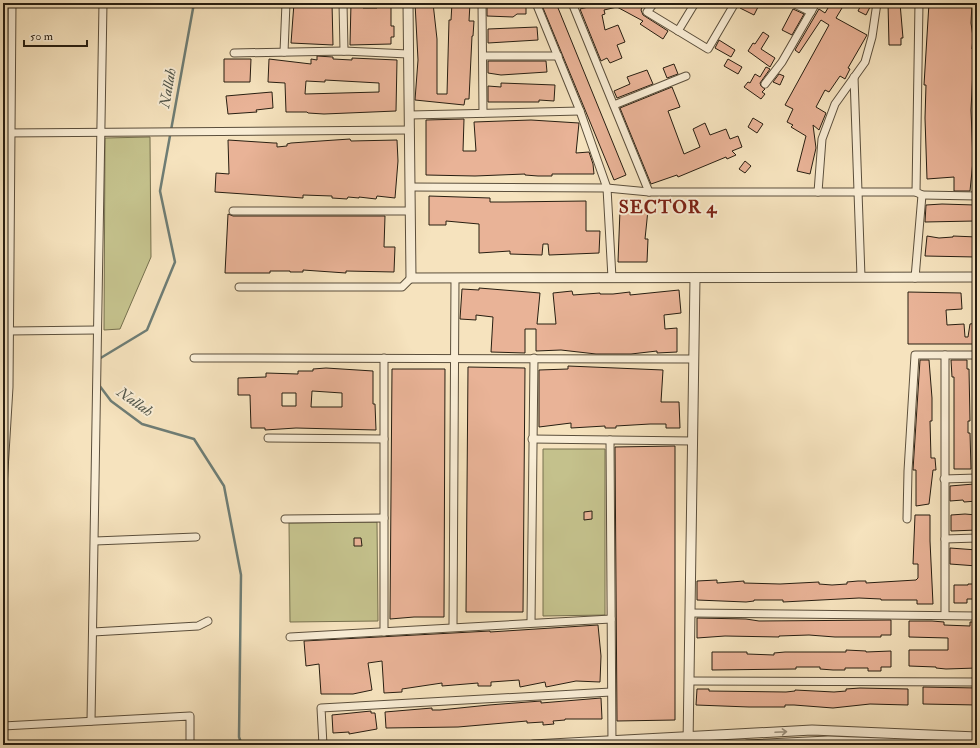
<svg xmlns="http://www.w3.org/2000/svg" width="980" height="748" font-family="'IM FELL Double Pica',serif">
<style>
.green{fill:#c4c18c;stroke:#76704e}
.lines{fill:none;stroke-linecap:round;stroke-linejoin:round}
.stream{stroke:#6e7d75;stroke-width:2.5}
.building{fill:#e9b397;stroke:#271e11;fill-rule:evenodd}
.minor-casing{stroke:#5b4f3c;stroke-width:9}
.tertiary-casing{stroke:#5b4f3c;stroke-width:11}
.minor{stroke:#f9edd5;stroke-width:7}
.tertiary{stroke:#f9edd5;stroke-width:9}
.oneway{stroke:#9a907d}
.labels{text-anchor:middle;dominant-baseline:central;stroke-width:4;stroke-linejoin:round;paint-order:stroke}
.water-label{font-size:15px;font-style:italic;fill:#51564b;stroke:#f9edd5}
.district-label{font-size:18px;font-weight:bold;letter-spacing:1px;fill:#7a1f14;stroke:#f9edd5}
</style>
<rect width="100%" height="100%" fill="#f6e3be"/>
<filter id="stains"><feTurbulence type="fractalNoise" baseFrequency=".005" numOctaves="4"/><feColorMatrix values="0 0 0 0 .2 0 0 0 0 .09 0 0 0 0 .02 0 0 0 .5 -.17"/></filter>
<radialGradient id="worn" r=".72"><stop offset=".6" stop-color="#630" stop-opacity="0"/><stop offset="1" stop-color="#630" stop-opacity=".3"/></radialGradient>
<g class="green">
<path d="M 206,3 L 280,3 L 280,5 L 205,5 Z"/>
<path d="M 150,137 L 151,257 L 120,329 L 104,330 L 105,138 Z"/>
<path d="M 543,449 L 605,449 L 605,615 L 543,616 Z"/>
<path d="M 377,522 L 378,621 L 290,622 L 289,523 Z"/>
</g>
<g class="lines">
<g class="stream">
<path d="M 99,359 L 147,330 L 175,262 L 160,191 L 194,3"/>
<path d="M 99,385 L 111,401 L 142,424 L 194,439 L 224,486 L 241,575 L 239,737 L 242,745"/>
</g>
</g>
<g class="building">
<path d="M 294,3 L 332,3 L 333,45 L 291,43 Z"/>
<path d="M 351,3 L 362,3 L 363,8 L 377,8 L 377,3 L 391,3 L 391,26 L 394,26 L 394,37 L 391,37 L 391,44 L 350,45 Z"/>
<path d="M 415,3 L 433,3 L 437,39 L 437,94 L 447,94 L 449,20 L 451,20 L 452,3 L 470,3 L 469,21 L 474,21 L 473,36 L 472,36 L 469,99 L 465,99 L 464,105 L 415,100 L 418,60 Z"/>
<path d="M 508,3 L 526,3 L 526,14 L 517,14 L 513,17 L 487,16 L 487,4 Z"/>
<path d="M 541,3 L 556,3 L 626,175 L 614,180 Z"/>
<path d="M 605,3 L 644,3 L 641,10 L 643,15 L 668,31 L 663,39 L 640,24 L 643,21 L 617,7 L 604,10 L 605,14 L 602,15 L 605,30 L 618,25 L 625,42 L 617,45 L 622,58 L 610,63 L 607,58 L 601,61 L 580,9 Z"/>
<path d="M 743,3 L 760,3 L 754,15 L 740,8 Z"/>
<path d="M 831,3 L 845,3 L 836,18 L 867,35 L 848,68 L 850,69 L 845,79 L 840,76 L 829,92 L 825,90 L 816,107 L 826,113 L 819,130 L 813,125 L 816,148 L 810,174 L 797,171 L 806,136 L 791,127 L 793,125 L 787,122 L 793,109 L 785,105 L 829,25 L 821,20 L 799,53 L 795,50 L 819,9 L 825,13 Z"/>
<path d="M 862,3 L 870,7 L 866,15 L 858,11 Z"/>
<path d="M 888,3 L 900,3 L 903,38 L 901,38 L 901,45 L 889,45 Z"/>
<path d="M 929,3 L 972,3 L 971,23 L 973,37 L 972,49 L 974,49 L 971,110 L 973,161 L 970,191 L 954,191 L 954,177 L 927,179 L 925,118 L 926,85 L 924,85 Z"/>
<path d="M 793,9 L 804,14 L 792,35 L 782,30 Z"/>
<path d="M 537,27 L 538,40 L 488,43 L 488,29 Z"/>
<path d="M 763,32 L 769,36 L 761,49 L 775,58 L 770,67 L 748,51 L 753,43 L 755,44 Z"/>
<path d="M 719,40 L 735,50 L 731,57 L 715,48 Z"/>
<path d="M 317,56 L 333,57 L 333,59 L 352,60 L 352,58 L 397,60 L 396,111 L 324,114 L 308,113 L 307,112 L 286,112 L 285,83 L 268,82 L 269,59 L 311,64 L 311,59 L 317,60 ZM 325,80 L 379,83 L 379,92 L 305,94 L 306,81 L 325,82 Z"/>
<path d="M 224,59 L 251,59 L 250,82 L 224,82 Z"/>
<path d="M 728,59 L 742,67 L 738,74 L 724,66 Z"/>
<path d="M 488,61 L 546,61 L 547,72 L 501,75 L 488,73 Z"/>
<path d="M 674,64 L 678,74 L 667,78 L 663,68 Z"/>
<path d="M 766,67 L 770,69 L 760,83 L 761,86 L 765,89 L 762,92 L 765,94 L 761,99 L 744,87 L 748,82 L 750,83 L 755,74 L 760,77 Z"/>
<path d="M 647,70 L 653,84 L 617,98 L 614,91 L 630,84 L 627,77 Z"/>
<path d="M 779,74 L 784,76 L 780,85 L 773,82 Z"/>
<path d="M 501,83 L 555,85 L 554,101 L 539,100 L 539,102 L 488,102 L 488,86 L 501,87 Z"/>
<path d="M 672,87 L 680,107 L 668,111 L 684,154 L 700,147 L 693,129 L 705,123 L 710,135 L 726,129 L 730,139 L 738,136 L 742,147 L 732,151 L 736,155 L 727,159 L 726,157 L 678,177 L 677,175 L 651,184 L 620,108 Z"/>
<path d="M 272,92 L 273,108 L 256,110 L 257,112 L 228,114 L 226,96 Z"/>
<path d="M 753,118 L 763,124 L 757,133 L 748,127 Z"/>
<path d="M 464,119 L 463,151 L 476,151 L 474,122 L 531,120 L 579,123 L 576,153 L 589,152 L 593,164 L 594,174 L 552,174 L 552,176 L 538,176 L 525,175 L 525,174 L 475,176 L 426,175 L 426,120 Z"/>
<path d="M 350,139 L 351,141 L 397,140 L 398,161 L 395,198 L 377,196 L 376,199 L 359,197 L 359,198 L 348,197 L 347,199 L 332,198 L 332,196 L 303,195 L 303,198 L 215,192 L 216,173 L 229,174 L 228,140 L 274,143 L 277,143 L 277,147 L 287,146 L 287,144 L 291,143 Z"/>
<path d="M 745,161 L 751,166 L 745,173 L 739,169 Z"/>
<path d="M 429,196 L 490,198 L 490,202 L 506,202 L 586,201 L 586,231 L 600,231 L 599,253 L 549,255 L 548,244 L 543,244 L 542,255 L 510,254 L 510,251 L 479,253 L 479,224 L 446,221 L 446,225 L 429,225 Z"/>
<path d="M 942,204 L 975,205 L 975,221 L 925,222 L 926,205 Z"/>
<path d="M 620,210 L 648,210 L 645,239 L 648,239 L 647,262 L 618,262 Z"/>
<path d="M 228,214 L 233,216 L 385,216 L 384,247 L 395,247 L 394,272 L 346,271 L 346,273 L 303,270 L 303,272 L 290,272 L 290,271 L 270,271 L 270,273 L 225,273 Z"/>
<path d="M 927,236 L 939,238 L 953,237 L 953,236 L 977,237 L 976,257 L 925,256 Z"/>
<path d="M 479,288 L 540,293 L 537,324 L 556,324 L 553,293 L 572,291 L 573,295 L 600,293 L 600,294 L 613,294 L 630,292 L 630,295 L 679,290 L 681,313 L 664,315 L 665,329 L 677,328 L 677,352 L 657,353 L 657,351 L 631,354 L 596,354 L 561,350 L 536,351 L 536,329 L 525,329 L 525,353 L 491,352 L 493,317 L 476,315 L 476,320 L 460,319 L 462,289 L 479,290 Z"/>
<path d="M 908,292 L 961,293 L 962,309 L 946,310 L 947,325 L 964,324 L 965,337 L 968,337 L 970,324 L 977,323 L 977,344 L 908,344 Z"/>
<path d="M 920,360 L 929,360 L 932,398 L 932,421 L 930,421 L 931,458 L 935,458 L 936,470 L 933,470 L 929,504 L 916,506 L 916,470 L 913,470 Z"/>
<path d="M 951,360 L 967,360 L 967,369 L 969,369 L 970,421 L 968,421 L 968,433 L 970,433 L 971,469 L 954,469 L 954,377 L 952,377 Z"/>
<path d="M 568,366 L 663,370 L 661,402 L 679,402 L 680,428 L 666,428 L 666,424 L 650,424 L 616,426 L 616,428 L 605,428 L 605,426 L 571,428 L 571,423 L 539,427 L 539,370 L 568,369 Z"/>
<path d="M 468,367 L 525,368 L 523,612 L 466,612 Z"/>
<path d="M 326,368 L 373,371 L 373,404 L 375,404 L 376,430 L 296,428 L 265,430 L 265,428 L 251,428 L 250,395 L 238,395 L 238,378 L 266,377 L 266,373 L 298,374 L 298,371 L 313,371 L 313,369 ZM 312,391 L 342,393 L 342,407 L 311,407 ZM 282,393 L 296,393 L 296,406 L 282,406 Z"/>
<path d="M 392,369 L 445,369 L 444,617 L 414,617 L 390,619 Z"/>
<path d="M 675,446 L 675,720 L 617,721 L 615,447 Z"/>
<path d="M 974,484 L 977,485 L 977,501 L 964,502 L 963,500 L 950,501 L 950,486 Z"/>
<path d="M 592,511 L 592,519 L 584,520 L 584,512 Z"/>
<path d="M 965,514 L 977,515 L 977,530 L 951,531 L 951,515 Z"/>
<path d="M 915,515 L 930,515 L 930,541 L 933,604 L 917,604 L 917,600 L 881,600 L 881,599 L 859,598 L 783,602 L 783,600 L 754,600 L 754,601 L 746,602 L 697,600 L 697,581 L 717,580 L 717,583 L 744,581 L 744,583 L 780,584 L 819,582 L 819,584 L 832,585 L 847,584 L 847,582 L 858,581 L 866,581 L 866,583 L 916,580 L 918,578 L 918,564 L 913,564 Z"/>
<path d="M 354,538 L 361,538 L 362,546 L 354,546 Z"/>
<path d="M 950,548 L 977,550 L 977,566 L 950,564 Z"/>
<path d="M 968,584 L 977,584 L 977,599 L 967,599 L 967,603 L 954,603 L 954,585 L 968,585 Z"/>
<path d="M 697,618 L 746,619 L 759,621 L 891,620 L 891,635 L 881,635 L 881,637 L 835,637 L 809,635 L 779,636 L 779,637 L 725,636 L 697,638 Z"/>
<path d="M 909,621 L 932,621 L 944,622 L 944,625 L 970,626 L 970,622 L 977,622 L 977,668 L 946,669 L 936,668 L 936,667 L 909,666 L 909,650 L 948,650 L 948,638 L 909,637 Z"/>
<path d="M 598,625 L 601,656 L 600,682 L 576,681 L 546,687 L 545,682 L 520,687 L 519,680 L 491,682 L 491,686 L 478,686 L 478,683 L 442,686 L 442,683 L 402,689 L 402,692 L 384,693 L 382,661 L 368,663 L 372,690 L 353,694 L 321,694 L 319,664 L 306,666 L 304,641 L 490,631 L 490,632 Z"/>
<path d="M 846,650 L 866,651 L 866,652 L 891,651 L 891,667 L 881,667 L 881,671 L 868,671 L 868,668 L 845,668 L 845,670 L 833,670 L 820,669 L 820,667 L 796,667 L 796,669 L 712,670 L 712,652 L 747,652 L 747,654 L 774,655 L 774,653 L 785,652 L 846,652 Z"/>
<path d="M 923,687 L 977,688 L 977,705 L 923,704 Z"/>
<path d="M 860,688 L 908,689 L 908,705 L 870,704 L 833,708 L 794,705 L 785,705 L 785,707 L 749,707 L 696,705 L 697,689 L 709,689 L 709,691 L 786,692 L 795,691 L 795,690 L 834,692 L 846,691 L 846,689 Z"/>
<path d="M 601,698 L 602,719 L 565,719 L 565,720 L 553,721 L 554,724 L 543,725 L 543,722 L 527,723 L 527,721 L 458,727 L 386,728 L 385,712 L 432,708 L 432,710 L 440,710 L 489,705 L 541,701 L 541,703 Z"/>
<path d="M 371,711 L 371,713 L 375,713 L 377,729 L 349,734 L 349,732 L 333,733 L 332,715 Z"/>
</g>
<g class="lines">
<defs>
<g id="minor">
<path d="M 343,3 L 344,51"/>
<path d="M 482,3 L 483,113"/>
<path d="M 536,3 L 580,111 L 607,188 L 612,278"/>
<path d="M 572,3 L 649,192"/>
<path d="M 654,3 L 647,12 L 708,49 L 735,3"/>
<path d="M 793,3 L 811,12"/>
<path d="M 678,31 L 695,3"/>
<path d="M 284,52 L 286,3"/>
<path d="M 234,53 L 344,51 L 408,54"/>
<path d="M 483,56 L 558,56"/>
<path d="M 854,77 L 861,277"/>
<path d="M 765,84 L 782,62 L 816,3"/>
<path d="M 614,105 L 686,76"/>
<path d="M 410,115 L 580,111"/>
<path d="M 3,133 L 410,130"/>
<path d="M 410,187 L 607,188 L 649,192 L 916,192"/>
<path d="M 818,192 L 822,139 L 835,104 L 865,62 L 872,37 L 877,3"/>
<path d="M 922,195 L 977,196"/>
<path d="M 233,211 L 410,211"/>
<path d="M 915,278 L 922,195 L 916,192 L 919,3"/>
<path d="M 239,287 L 402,287 L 411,278"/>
<path d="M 9,331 L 96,330"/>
<path d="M 194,358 L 694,359"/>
<path d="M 268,438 L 384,439"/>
<path d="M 532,439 L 692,441"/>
<path d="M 610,440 L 612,744"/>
<path d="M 944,479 L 977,478"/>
<path d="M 3,487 L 9,387 L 12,3"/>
<path d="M 285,519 L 384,518"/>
<path d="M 907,519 L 908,471 L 915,355 L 977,355"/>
<path d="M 945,539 L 977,538"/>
<path d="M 95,541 L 196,537"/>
<path d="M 690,613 L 977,616"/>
<path d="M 945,615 L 945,355"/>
<path d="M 531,622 L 534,358"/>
<path d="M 453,627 L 455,278"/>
<path d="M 93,632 L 198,626 L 208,621"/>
<path d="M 384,632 L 384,358"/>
<path d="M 290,637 L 611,619"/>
<path d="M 689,681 L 977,682"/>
<path d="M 91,721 L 103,3"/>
<path d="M 3,726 L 190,716 L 190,745"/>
<path d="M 323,745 L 321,708 L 611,692"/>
</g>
<g id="tertiary">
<path d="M 408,3 L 411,278 L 977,277"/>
<path d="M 533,745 L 812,730 L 977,737"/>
<path d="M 688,745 L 695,278"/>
<path d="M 747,745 L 828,741 L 935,745"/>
</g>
</defs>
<use href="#minor" class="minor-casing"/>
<use href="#tertiary" class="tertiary-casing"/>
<use href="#minor" class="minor"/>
<use href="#tertiary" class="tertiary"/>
</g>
<defs><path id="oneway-shaft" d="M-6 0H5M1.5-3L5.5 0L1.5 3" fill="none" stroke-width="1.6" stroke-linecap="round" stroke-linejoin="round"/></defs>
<use class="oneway" href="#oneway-shaft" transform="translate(781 732) rotate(-3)"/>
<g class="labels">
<g class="water-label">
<text transform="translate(168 88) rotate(-80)">Nallah</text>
<text transform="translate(135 402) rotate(35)">Nallah</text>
</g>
<g class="district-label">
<text x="668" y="207">SECTOR 4</text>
</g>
</g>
<rect width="980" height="748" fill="none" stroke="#f6e3be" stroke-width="16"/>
<rect x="4" y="4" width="972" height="740" fill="none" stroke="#271e11" stroke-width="2"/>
<rect x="8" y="8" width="964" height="732" fill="none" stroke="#271e11"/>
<path d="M24 40v6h63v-6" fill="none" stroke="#271e11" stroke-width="2"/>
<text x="30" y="40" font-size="12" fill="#271e11" stroke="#f9edd5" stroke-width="3" paint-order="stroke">50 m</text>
<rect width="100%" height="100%" filter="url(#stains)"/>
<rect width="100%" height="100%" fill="url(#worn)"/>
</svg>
